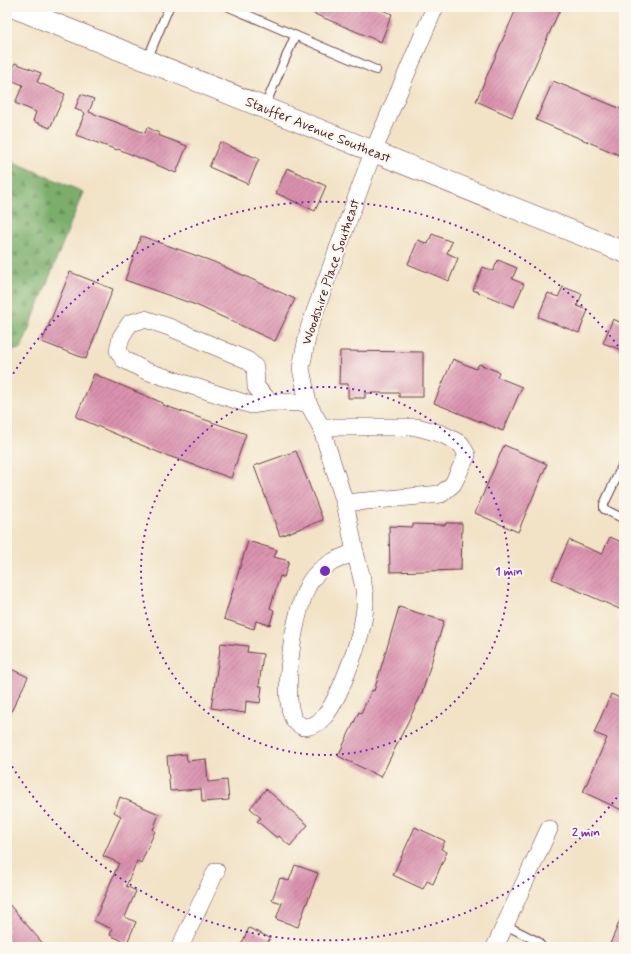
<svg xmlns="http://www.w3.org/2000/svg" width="631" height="954" font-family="Mynerve,sans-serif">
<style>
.forest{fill:url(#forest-firs);stroke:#62664a}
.building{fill:url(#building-hatch)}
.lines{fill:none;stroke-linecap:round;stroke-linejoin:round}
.service-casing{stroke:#633c42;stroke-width:10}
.minor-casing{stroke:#633c42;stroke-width:18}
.tertiary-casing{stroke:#633c42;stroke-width:22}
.service{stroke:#fff;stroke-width:8}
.minor{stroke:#fff;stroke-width:17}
.tertiary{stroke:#fff;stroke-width:21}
.ring{fill:none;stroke:#7b2cbf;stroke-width:2;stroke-dasharray:2 4}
.labels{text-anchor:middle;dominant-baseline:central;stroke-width:4;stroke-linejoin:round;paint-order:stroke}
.street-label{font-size:14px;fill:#4a1f2b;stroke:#fbf7ec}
.centre{fill:#7b2cbf;stroke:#fbf7ec;stroke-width:2}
.ring-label{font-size:12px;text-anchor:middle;font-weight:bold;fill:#7b2cbf;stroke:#fbf7ec;stroke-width:4;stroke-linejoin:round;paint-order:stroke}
</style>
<defs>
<pattern id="forest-firs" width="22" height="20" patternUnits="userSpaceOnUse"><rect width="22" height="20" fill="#7aae6a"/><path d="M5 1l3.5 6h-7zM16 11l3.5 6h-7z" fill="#668d57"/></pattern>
<pattern id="building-hatch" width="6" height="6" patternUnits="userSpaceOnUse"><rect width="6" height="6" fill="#da92af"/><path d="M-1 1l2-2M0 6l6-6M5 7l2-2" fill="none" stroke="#b3778f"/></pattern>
</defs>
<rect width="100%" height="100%" fill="#fbf7ec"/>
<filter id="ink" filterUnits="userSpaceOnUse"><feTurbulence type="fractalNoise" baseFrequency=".025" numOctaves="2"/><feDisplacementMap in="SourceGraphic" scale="8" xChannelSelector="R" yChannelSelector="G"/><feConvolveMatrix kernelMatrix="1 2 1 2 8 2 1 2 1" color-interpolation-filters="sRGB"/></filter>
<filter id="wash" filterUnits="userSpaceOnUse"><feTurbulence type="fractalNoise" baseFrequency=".012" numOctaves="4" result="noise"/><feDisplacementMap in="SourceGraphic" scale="16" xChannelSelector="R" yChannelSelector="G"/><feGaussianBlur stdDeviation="0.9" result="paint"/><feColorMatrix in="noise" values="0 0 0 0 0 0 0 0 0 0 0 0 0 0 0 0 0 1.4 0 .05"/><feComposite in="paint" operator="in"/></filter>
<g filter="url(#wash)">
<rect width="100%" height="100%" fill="#f2e3c7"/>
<path class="forest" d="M 7,159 L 83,192 L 21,349 L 7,351 Z"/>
<g id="blocks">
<g class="building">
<path d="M 298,7 L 375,7 L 392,14 L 381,42 Z"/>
<path d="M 517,7 L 561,7 L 512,117 L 476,101 Z"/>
<path d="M 15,63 L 41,73 L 37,82 L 65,94 L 50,128 L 33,121 L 36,112 L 15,103 L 23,85 L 8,79 Z"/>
<path d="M 553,81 L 624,110 L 624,157 L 536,120 Z"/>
<path d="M 81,94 L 94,99 L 89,112 L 145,133 L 147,127 L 159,133 L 158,135 L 187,146 L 176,173 L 118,149 L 117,150 L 76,135 L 85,113 L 75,109 Z"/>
<path d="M 220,142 L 259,159 L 248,184 L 209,167 Z"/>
<path d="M 287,168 L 326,186 L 315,211 L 276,193 Z"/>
<path d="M 432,234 L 452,242 L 447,253 L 458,258 L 449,281 L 408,264 L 418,240 L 428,244 Z"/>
<path d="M 141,236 L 214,262 L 295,299 L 275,341 L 196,305 L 125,280 Z"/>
<path d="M 498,260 L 517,268 L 512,279 L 524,284 L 514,307 L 473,290 L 483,267 L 493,271 Z"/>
<path d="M 70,272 L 113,289 L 86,359 L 42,342 Z"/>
<path d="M 563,287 L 582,294 L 577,306 L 588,310 L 579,333 L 538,317 L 548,293 L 558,297 Z"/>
<path d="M 613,319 L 624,324 L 624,351 L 603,343 Z"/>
<path d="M 340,351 L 423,352 L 423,397 L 399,397 L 399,393 L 365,393 L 365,398 L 348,398 L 348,384 L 339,384 Z"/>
<path d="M 453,359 L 476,369 L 479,364 L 499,372 L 497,377 L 522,387 L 503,431 L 434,403 Z"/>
<path d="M 94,374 L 163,403 L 163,405 L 246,434 L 231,478 L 160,453 L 76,417 Z"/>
<path d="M 504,445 L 547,464 L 518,532 L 475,513 Z"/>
<path d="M 296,451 L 323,520 L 280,536 L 254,466 Z"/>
<path d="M 446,523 L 462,523 L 461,570 L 390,572 L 389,526 L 413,527 L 413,524 L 445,525 Z"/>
<path d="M 610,537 L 624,543 L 624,611 L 552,579 L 569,540 L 602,554 Z"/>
<path d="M 248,541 L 277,550 L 274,557 L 289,561 L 284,577 L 280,576 L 270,608 L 274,610 L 270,625 L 256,621 L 254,629 L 224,619 Z"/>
<path d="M 399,607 L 444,621 L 422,693 L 381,777 L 338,756 L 359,712 L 361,713 L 372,690 L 374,691 Z"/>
<path d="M 221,643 L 248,646 L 247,652 L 263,654 L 259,686 L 262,686 L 260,703 L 246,701 L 245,713 L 211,708 Z"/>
<path d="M 7,667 L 28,677 L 7,720 Z"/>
<path d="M 611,694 L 624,700 L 624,811 L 583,792 L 607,738 L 594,733 Z"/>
<path d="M 186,754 L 187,761 L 206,759 L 208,782 L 227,780 L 229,800 L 202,802 L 201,789 L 170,791 L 167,756 Z"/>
<path d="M 266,789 L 308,825 L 290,846 L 279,836 L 277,838 L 257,821 L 261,818 L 250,808 Z"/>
<path d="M 120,797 L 159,814 L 153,830 L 155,831 L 141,863 L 137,861 L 126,886 L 136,891 L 125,917 L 136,922 L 127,943 L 110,935 L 112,929 L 94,921 L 119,863 L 103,856 L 121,816 L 114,812 Z"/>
<path d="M 415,827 L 445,841 L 441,849 L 447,852 L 433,884 L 427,881 L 423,889 L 393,875 Z"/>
<path d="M 295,865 L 318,873 L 298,927 L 276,919 L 282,903 L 272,900 L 280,878 L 289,881 Z"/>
<path d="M 7,902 L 46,947 L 13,947 L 7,939 Z"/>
<path d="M 624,911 L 624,947 L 618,947 L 610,944 Z"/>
<path d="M 249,928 L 270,938 L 265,947 L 240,947 Z"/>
</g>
</g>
</g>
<g filter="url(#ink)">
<use href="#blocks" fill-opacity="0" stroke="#633c42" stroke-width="1"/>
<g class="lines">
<defs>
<g id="service">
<path d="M 229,7 L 376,70"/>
<path d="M 147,60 L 169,7"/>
<path d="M 264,108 L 295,36"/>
<path d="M 624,462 L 604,504 L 604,509 L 624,519"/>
<path d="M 505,925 L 537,941 L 542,947"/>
</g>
<g id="minor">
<path d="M 270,402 L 256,387 L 255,367 L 247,360 L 169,327 L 145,319 L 130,323 L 121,337 L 118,350 L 123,359 L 146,371 L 251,405 L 270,402 L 308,403"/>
<path d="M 321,427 L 417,427 L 442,434 L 461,444 L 467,455 L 453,484 L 441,494 L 345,503"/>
<path d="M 355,552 L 345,503 L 321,427 L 308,403 L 301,368 L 309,328 L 373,152 L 435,7"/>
<path d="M 355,552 C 360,572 368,594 364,615 C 361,638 338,704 322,719 C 316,725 311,727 303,727 C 300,725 296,723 294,720 C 280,695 295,606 310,582 C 320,566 337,559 355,552 Z"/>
<path d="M 180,947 L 216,871"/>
<path d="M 495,947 L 549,829"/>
</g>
<path id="tertiary" d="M 13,7 L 624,252"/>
</defs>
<use href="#service" class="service-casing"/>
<use href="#minor" class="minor-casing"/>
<use href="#tertiary" class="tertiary-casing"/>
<use href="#service" class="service"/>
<use href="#minor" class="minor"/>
<use href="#tertiary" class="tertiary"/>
</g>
</g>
<g class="ring">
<circle cx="325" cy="571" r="184"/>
<path d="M624 788A369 369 0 0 1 7 758M7 384A369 369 0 0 1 624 354"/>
</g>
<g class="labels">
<g class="street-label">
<text transform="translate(318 130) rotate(22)">Stauffer Avenue Southeast</text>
<text transform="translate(331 272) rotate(-71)">Woodshire Place Southeast</text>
</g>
</g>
<circle cx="325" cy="571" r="6" class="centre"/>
<g class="ring-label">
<text x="509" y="575">1 min</text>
<text x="586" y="836">2 min</text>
</g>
<rect width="631" height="954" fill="none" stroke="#fbf7ec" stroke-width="24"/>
</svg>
